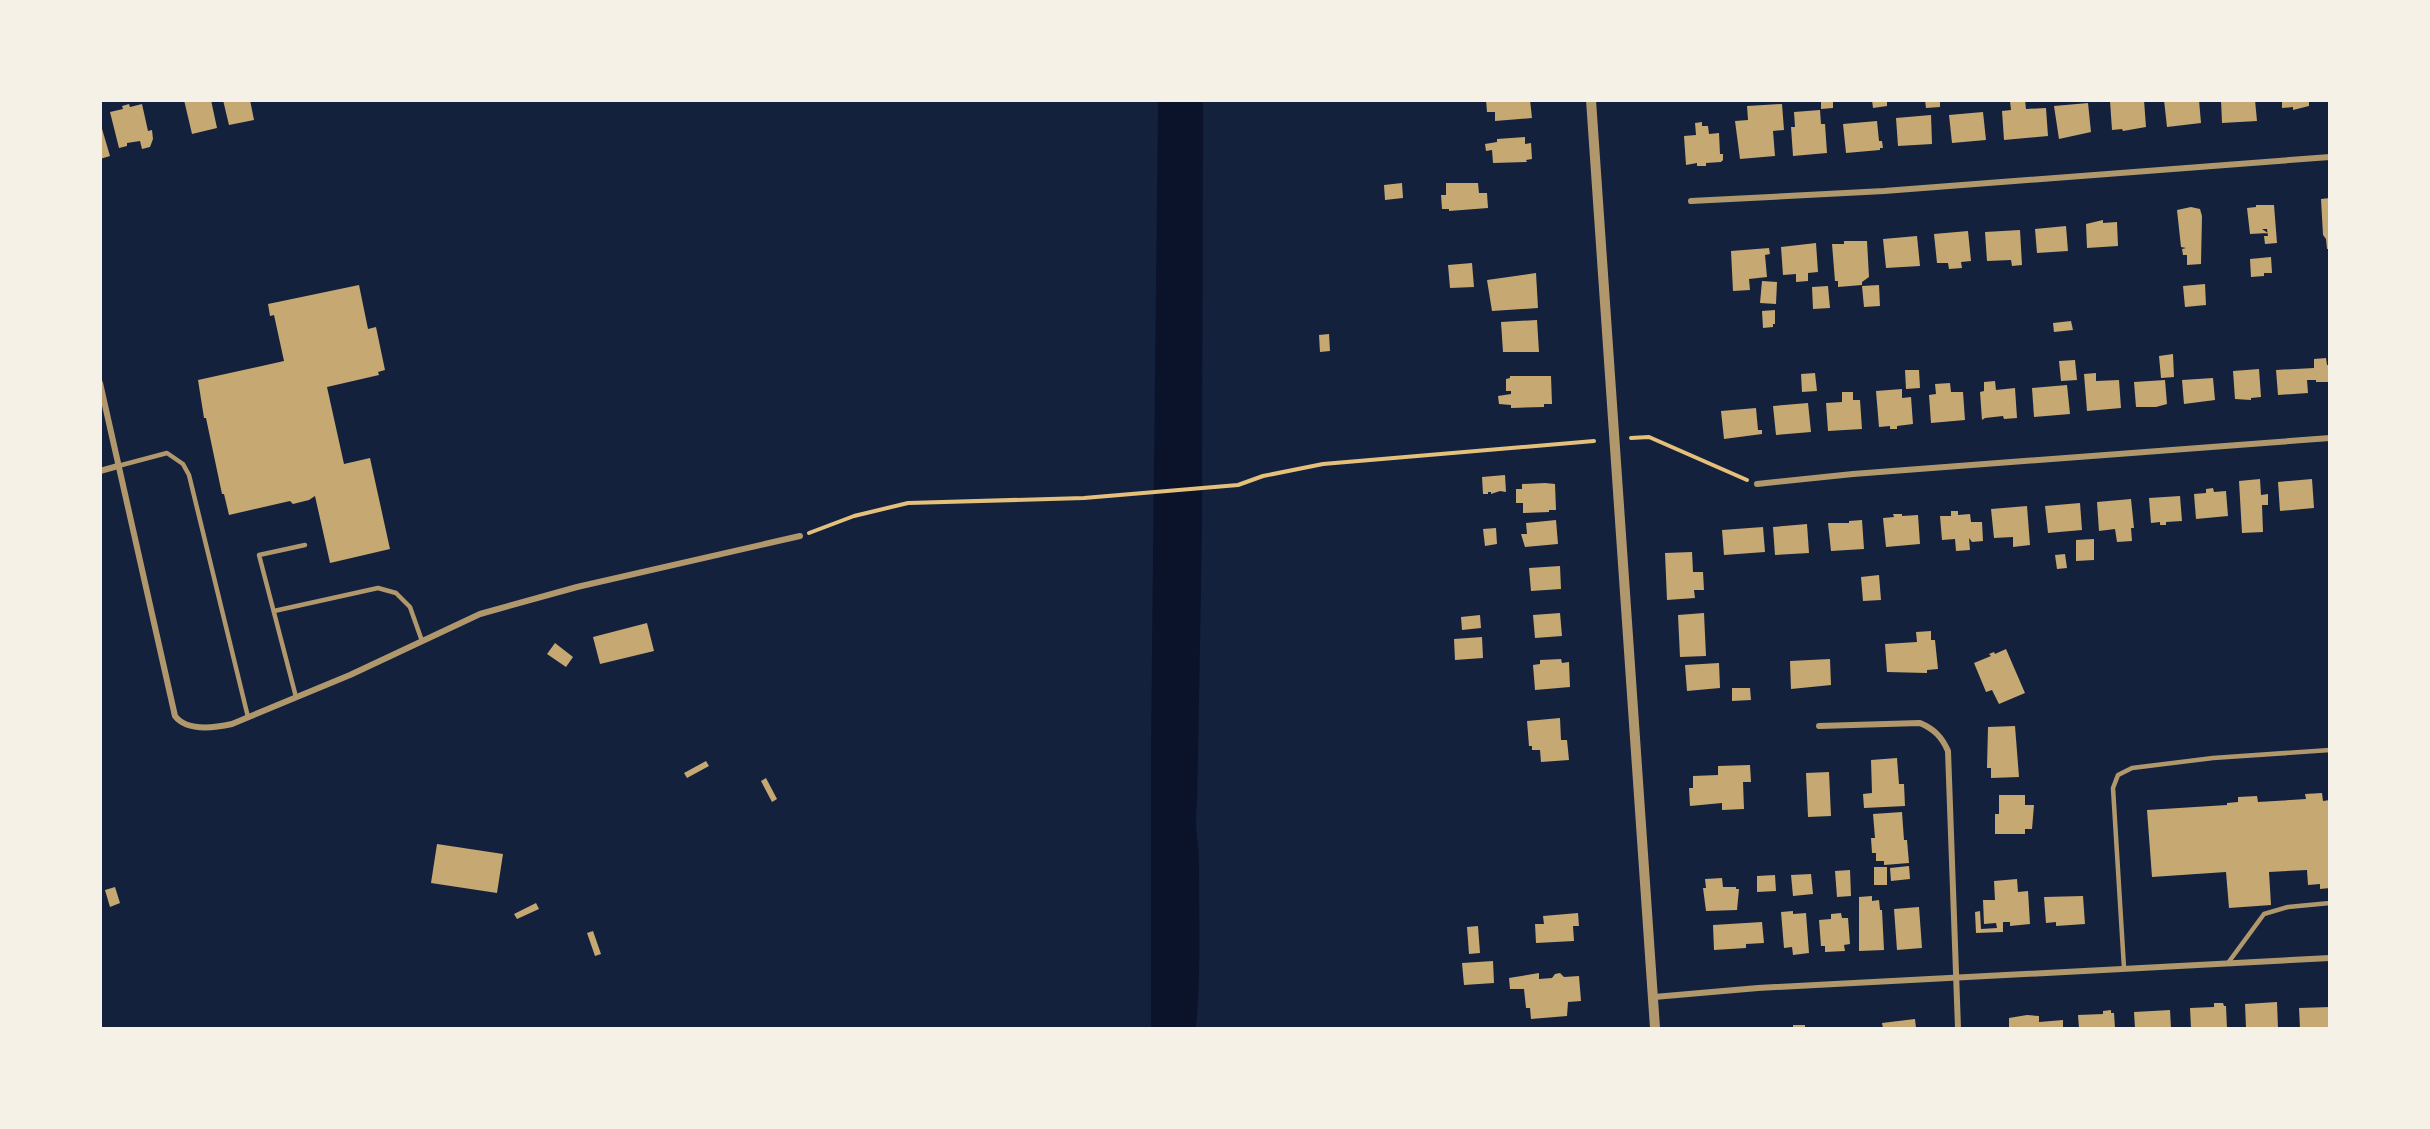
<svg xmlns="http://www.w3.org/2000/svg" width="2430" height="1129" font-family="'Titillium Web',sans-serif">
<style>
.water{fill:#0b132b}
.building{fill:#c6a872}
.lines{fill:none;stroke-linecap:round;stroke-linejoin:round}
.path{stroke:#e5c07b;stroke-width:4}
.service{stroke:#b1986c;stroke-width:4.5}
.minor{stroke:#b1986c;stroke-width:6}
.tertiary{stroke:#b1986c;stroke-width:10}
</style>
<rect width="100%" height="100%" fill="#14213d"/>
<path class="water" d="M 1158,101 L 1203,101 L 1202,539 L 1197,805 C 1194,826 1199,845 1199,865 C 1199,920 1201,974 1196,1028 L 1151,1028 L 1151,741 Z"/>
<g class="building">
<path d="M 184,100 L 211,100 L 217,128 L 192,134 Z"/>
<path d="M 223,100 L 250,100 L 254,120 L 229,125 Z"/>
<path d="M 1486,100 L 1530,100 L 1532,118 L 1495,121 L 1495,112 L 1487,112 Z"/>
<path d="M 1821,100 L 1833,100 L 1833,108 L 1821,109 Z"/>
<path d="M 1872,100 L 1887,100 L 1887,106 L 1873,108 Z"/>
<path d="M 1925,100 L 1940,100 L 1940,107 L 1926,108 Z"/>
<path d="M 2025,100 L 2026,109 L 2046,108 L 2048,136 L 2004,140 L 2002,111 L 2011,110 L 2010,101 Z"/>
<path d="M 2144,100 L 2146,127 L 2123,131 L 2122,129 L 2112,130 L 2110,101 Z"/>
<path d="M 2164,100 L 2199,100 L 2201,123 L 2167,127 Z"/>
<path d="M 2221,100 L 2255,100 L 2257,121 L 2222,123 Z"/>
<path d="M 2282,100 L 2309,100 L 2309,106 L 2293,110 L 2293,107 L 2282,108 Z"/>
<path d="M 2088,103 L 2091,132 L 2059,139 L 2054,106 Z"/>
<path d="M 129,104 L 130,107 L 142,104 L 148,131 L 152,130 L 153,139 L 150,147 L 142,149 L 140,141 L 127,143 L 127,146 L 119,148 L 110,112 L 123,109 L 122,106 Z"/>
<path d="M 1782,104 L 1784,130 L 1773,131 L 1775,156 L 1740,159 L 1735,121 L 1748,120 L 1747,106 Z"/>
<path d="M 1820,110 L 1821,124 L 1825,124 L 1827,153 L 1793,156 L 1791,127 L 1795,127 L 1794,112 Z"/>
<path d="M 1983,112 L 1986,140 L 1952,143 L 1949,115 Z"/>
<path d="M 1931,115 L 1932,144 L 1898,146 L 1896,118 Z"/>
<path d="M 1877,121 L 1879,141 L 1882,141 L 1883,148 L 1880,148 L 1880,150 L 1846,153 L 1843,124 Z"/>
<path d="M 100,122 L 110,156 L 100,159 Z"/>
<path d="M 1702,122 L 1702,126 L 1708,126 L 1709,134 L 1719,133 L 1720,154 L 1723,154 L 1723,160 L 1721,162 L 1706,163 L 1706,166 L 1697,166 L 1697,163 L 1686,165 L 1684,136 L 1696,135 L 1695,123 Z"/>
<path d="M 1525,137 L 1525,144 L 1531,143 L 1532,159 L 1526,160 L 1527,162 L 1493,163 L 1492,150 L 1486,151 L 1485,144 L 1497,142 L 1497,139 Z"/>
<path d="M 1402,183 L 1403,198 L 1385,200 L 1384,185 Z"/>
<path d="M 1446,183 L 1478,183 L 1479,193 L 1487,193 L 1488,208 L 1449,211 L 1449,209 L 1442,209 L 1441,195 L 1446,195 Z"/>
<path d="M 2330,198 L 2330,249 L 2327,249 L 2326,239 L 2323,235 L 2321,199 Z"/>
<path d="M 2256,205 L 2274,205 L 2277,243 L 2265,244 L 2264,236 L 2268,236 L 2267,229 L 2262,229 L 2268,233 L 2250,234 L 2247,208 L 2256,207 Z"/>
<path d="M 2191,207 L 2200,209 L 2202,216 L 2201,264 L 2187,265 L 2187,255 L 2183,255 L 2182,249 L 2186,248 L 2181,247 L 2177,210 Z"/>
<path d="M 2103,220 L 2103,223 L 2117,222 L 2118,246 L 2087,248 L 2086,224 Z"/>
<path d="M 2066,226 L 2068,251 L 2037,253 L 2035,229 Z"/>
<path d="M 2020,230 L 2022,265 L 2012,266 L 2011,260 L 1987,261 L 1985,232 Z"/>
<path d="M 1968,231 L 1971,261 L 1961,262 L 1962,268 L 1949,269 L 1948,263 L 1937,263 L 1934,234 Z"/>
<path d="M 1917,236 L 1920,266 L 1886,268 L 1883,239 Z"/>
<path d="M 1844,241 L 1867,241 L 1869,277 L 1862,282 L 1862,285 L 1838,287 L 1838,281 L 1835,281 L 1832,244 L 1844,244 Z"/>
<path d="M 1816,243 L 1818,272 L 1808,273 L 1808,281 L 1796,282 L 1796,274 L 1783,275 L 1781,247 Z"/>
<path d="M 1769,248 L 1770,254 L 1765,255 L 1767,277 L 1749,279 L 1750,290 L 1733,291 L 1731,251 Z"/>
<path d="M 2271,257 L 2272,273 L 2264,273 L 2264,276 L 2251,277 L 2250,259 Z"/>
<path d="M 1472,263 L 1474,287 L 1450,288 L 1448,265 Z"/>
<path d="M 1536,273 L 1538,308 L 1492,311 L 1487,280 Z"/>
<path d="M 1762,281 L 1777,282 L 1776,304 L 1760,303 Z"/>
<path d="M 2205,284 L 2206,305 L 2185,307 L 2183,286 Z"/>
<path d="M 359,285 L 368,329 L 376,327 L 385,370 L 378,372 L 379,375 L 327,387 L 344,464 L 370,458 L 390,549 L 330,563 L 315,496 L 309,500 L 293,504 L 290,501 L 229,515 L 224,494 L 222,494 L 206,418 L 204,418 L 198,380 L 284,361 L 274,315 L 270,316 L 268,304 Z"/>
<path d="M 1879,285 L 1880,306 L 1864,307 L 1862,286 Z"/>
<path d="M 1828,286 L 1830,308 L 1813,309 L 1812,287 Z"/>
<path d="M 1775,310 L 1775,324 L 1773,324 L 1773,327 L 1763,328 L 1762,311 Z"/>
<path d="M 1537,320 L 1539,352 L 1503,352 L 1501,322 Z"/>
<path d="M 2071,321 L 2073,330 L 2054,332 L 2053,323 Z"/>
<path d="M 1329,334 L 1330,351 L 1320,352 L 1319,335 Z"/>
<path d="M 2173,354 L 2174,377 L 2161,378 L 2159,356 Z"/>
<path d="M 2326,358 L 2327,365 L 2330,365 L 2330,382 L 2316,382 L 2316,380 L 2307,380 L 2308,393 L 2278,395 L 2276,370 L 2314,368 L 2314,359 Z"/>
<path d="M 2075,360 L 2077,380 L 2061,381 L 2059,361 Z"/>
<path d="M 2259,369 L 2261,397 L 2251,398 L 2251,400 L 2235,399 L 2233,371 Z"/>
<path d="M 1905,370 L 1919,370 L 1920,388 L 1906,389 Z"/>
<path d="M 1815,373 L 1817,391 L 1802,392 L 1801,374 Z"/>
<path d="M 2096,373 L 2096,381 L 2119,380 L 2121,408 L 2087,411 L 2084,374 Z"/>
<path d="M 1510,376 L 1551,376 L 1552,404 L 1544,404 L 1544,407 L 1511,408 L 1511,405 L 1499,404 L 1498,396 L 1511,394 L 1511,391 L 1506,391 L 1506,379 L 1510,378 Z"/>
<path d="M 2213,378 L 2215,400 L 2184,404 L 2182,380 Z"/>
<path d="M 2165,380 L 2167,404 L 2156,407 L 2136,407 L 2134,382 Z"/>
<path d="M 1995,381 L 1996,390 L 2015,388 L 2017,418 L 2004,419 L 2003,416 L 1985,418 L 1982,420 L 1980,392 L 1984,391 L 1984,382 Z"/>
<path d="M 1950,383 L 1951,392 L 1963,392 L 1965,420 L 1931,423 L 1929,395 L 1936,394 L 1935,384 Z"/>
<path d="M 2067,385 L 2070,414 L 2034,417 L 2032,388 Z"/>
<path d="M 1902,389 L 1902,398 L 1911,397 L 1913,424 L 1897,426 L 1897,429 L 1890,429 L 1890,426 L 1879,427 L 1876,391 Z"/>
<path d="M 1842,392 L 1853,392 L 1853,400 L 1860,400 L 1862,429 L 1828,431 L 1826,403 L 1842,402 Z"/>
<path d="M 1808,403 L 1811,432 L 1776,435 L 1773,406 Z"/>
<path d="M 1756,408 L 1758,430 L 1762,430 L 1762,434 L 1724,439 L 1721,411 Z"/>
<path d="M 1505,475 L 1506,492 L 1500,491 L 1491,494 L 1491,492 L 1488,492 L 1488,494 L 1483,494 L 1482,477 Z"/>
<path d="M 2260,479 L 2261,495 L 2268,494 L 2268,505 L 2262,505 L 2263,532 L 2242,533 L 2239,481 Z"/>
<path d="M 2312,479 L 2314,508 L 2280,511 L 2278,482 Z"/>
<path d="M 1545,483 L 1555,484 L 1556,510 L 1549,510 L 1549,512 L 1523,513 L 1523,503 L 1516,503 L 1516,489 L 1522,489 L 1522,484 Z"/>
<path d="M 2213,488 L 2214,492 L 2226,491 L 2228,516 L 2196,519 L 2194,494 L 2206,493 L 2206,489 Z"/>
<path d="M 2180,496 L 2182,521 L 2166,522 L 2166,525 L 2160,525 L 2160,522 L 2151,523 L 2149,498 Z"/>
<path d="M 2131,499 L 2134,528 L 2131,528 L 2132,541 L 2117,542 L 2115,529 L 2099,531 L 2097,502 Z"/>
<path d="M 2080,503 L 2082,530 L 2048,533 L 2045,506 Z"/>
<path d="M 2027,506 L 2030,545 L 2013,547 L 2013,537 L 1994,538 L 1991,509 Z"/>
<path d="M 1951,511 L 1958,511 L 1958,515 L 1970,514 L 1971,522 L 1982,522 L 1983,541 L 1972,542 L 1969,538 L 1970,550 L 1956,551 L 1955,539 L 1942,540 L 1940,516 L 1951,516 Z"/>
<path d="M 1893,514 L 1902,514 L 1902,516 L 1918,515 L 1920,544 L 1886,547 L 1883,518 L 1894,517 Z"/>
<path d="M 1556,520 L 1558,544 L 1525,547 L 1521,534 L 1527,534 L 1526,523 Z"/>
<path d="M 1862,520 L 1864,549 L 1831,551 L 1828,523 L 1849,523 L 1849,521 Z"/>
<path d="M 1807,524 L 1809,553 L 1775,555 L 1773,527 Z"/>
<path d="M 1763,527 L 1765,552 L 1724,555 L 1722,530 Z"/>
<path d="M 1496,528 L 1497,544 L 1485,546 L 1483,529 Z"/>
<path d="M 2094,539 L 2094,560 L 2076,561 L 2076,540 Z"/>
<path d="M 1692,552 L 1693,572 L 1703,572 L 1704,590 L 1694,590 L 1695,598 L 1667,600 L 1665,553 Z"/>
<path d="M 2065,554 L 2067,568 L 2057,569 L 2055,555 Z"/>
<path d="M 1560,566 L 1561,589 L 1531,591 L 1529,568 Z"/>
<path d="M 1879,575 L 1881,600 L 1863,601 L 1861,577 Z"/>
<path d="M 1560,613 L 1562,636 L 1535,638 L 1533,615 Z"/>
<path d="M 1704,613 L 1706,656 L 1680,657 L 1678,615 Z"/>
<path d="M 1480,615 L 1481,628 L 1462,630 L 1461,617 Z"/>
<path d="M 647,623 L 654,651 L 600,664 L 593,637 Z"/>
<path d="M 1931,631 L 1931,640 L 1935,640 L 1938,669 L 1927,670 L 1927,673 L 1887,672 L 1885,644 L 1917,642 L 1916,632 Z"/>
<path d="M 1482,637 L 1483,658 L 1455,660 L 1454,639 Z"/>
<path d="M 555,643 L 573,657 L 566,667 L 547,654 Z"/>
<path d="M 2006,649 L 2025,693 L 1999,704 L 1992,690 L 1986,692 L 1974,663 L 1991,656 L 1989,654 L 1994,652 L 1995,654 Z"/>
<path d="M 1561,659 L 1562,663 L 1569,662 L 1570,687 L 1535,690 L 1533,665 L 1540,664 L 1540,660 Z"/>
<path d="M 1830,659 L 1831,685 L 1791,689 L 1790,661 Z"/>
<path d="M 1719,663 L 1720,688 L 1687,691 L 1685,665 Z"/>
<path d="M 1732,688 L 1750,688 L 1751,700 L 1732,701 Z"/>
<path d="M 1560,718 L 1561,740 L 1567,740 L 1569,760 L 1541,762 L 1540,750 L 1532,750 L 1532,746 L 1529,746 L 1527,721 Z"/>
<path d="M 2015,726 L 2019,777 L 1991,778 L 1991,768 L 1987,768 L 1988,727 Z"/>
<path d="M 1897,758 L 1899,784 L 1904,784 L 1905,806 L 1864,808 L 1863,794 L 1872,793 L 1871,760 Z"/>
<path d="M 706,761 L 709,766 L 687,778 L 684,773 Z"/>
<path d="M 1750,765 L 1751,782 L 1743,782 L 1744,809 L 1722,810 L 1722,803 L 1690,806 L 1689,788 L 1693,788 L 1693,776 L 1718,775 L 1718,766 Z"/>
<path d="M 1829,772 L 1831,816 L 1808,817 L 1806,773 Z"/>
<path d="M 766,778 L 777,799 L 772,802 L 761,781 Z"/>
<path d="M 2322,793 L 2323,801 L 2330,800 L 2330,888 L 2320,889 L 2320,884 L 2308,885 L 2307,870 L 2269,872 L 2271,905 L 2229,908 L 2226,872 L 2152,877 L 2147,810 L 2227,805 L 2227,803 L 2238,802 L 2238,797 L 2257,796 L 2258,802 L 2306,799 L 2305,794 Z"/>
<path d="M 1999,795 L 2025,795 L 2025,805 L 2034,805 L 2032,829 L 2025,829 L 2025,834 L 1995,834 L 1995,814 L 1999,814 Z"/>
<path d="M 1902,812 L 1904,840 L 1907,840 L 1909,863 L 1884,865 L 1884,861 L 1876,861 L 1876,853 L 1872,853 L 1871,838 L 1875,838 L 1873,814 Z"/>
<path d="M 437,844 L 503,854 L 497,893 L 431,883 Z"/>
<path d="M 1909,866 L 1910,879 L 1891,881 L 1890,868 Z"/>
<rect x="1874" y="867" width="13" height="18"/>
<path d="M 1850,870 L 1851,896 L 1837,897 L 1835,871 Z"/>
<path d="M 1811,874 L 1813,894 L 1793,896 L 1791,875 Z"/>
<path d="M 1775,875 L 1776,891 L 1757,892 L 1757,876 Z"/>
<path d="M 1722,878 L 1723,887 L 1736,887 L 1736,889 L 1739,889 L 1737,910 L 1706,911 L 1703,888 L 1706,888 L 1705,879 Z"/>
<path d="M 2017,879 L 2018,892 L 2028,891 L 2030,924 L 2010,926 L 2010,922 L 2003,922 L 2003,932 L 1976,933 L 1975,912 L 1980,911 L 1981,929 L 1997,928 L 1996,923 L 1984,924 L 1983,900 L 1995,900 L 1994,881 Z"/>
<path d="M 115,887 L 120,903 L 110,907 L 105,890 Z"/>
<path d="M 1872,896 L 1872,901 L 1879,900 L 1880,910 L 1882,910 L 1884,950 L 1859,951 L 1859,897 Z"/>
<path d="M 2083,896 L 2085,924 L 2056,926 L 2056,922 L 2046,923 L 2044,897 Z"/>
<path d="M 536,903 L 539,909 L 517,919 L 514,914 Z"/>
<path d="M 1919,907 L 1922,948 L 1897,950 L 1894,909 Z"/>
<path d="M 1793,911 L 1793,914 L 1806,913 L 1809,953 L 1793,955 L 1792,947 L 1784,948 L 1781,912 Z"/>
<path d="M 1578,913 L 1579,926 L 1573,926 L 1574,941 L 1536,943 L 1535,924 L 1544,924 L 1543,916 Z"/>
<path d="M 1841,913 L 1842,918 L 1848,918 L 1850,944 L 1844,945 L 1845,951 L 1825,952 L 1825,946 L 1821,946 L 1819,920 L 1831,919 L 1831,914 Z"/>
<path d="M 1762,922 L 1764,943 L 1746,944 L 1746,948 L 1714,950 L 1713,925 Z"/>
<path d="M 1478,926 L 1480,953 L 1469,954 L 1467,927 Z"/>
<path d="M 593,931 L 601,954 L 595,956 L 587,933 Z"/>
<path d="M 1493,961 L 1494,983 L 1464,985 L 1462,963 Z"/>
<path d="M 1539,973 L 1539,979 L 1552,978 L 1555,974 L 1560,973 L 1564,977 L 1579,976 L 1581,1001 L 1568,1002 L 1567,1016 L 1531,1019 L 1530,1008 L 1526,1008 L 1524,989 L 1510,989 L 1509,978 Z"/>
<path d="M 2277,1002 L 2278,1028 L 2246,1028 L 2245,1004 Z"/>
<path d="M 2214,1003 L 2223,1003 L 2224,1006 L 2226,1006 L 2227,1028 L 2191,1028 L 2190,1008 L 2214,1007 Z"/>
<path d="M 2330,1007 L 2330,1028 L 2300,1028 L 2299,1008 Z"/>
<path d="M 2111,1010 L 2111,1013 L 2114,1013 L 2115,1028 L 2079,1028 L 2078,1015 L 2103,1014 L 2103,1011 Z"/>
<path d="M 2170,1010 L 2171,1028 L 2135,1028 L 2134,1012 Z"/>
<path d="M 2027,1015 L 2039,1016 L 2039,1022 L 2063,1020 L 2063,1028 L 2009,1028 L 2009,1018 Z"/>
<path d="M 1915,1019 L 1916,1028 L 1883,1028 L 1882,1023 Z"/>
<rect x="1793" y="1025" width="12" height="3"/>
</g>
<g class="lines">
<g class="path">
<path d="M 1631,438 L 1649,437 L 1747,480"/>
<path d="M 809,533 L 854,516 L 908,503 L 1084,498 L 1238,485 L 1263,476 L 1323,464 L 1594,441"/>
</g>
<g class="service">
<path d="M 118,466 L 167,453 L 183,464 L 189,475 L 248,717"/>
<path d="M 274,611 L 378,588 L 396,593 L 410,607 L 422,641"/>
<path d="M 296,697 L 259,555 L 305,545"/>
<path d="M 2228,963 L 2264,914 L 2288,907 L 2330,903"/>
<path d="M 2124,968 L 2113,788 L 2118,775 L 2132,768 L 2213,758 L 2330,750"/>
</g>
<g class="minor">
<path d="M 1691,201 L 1884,191 L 2330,157"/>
<path d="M 100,383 L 175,716 C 187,732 214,728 232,724 L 350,675 L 480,614 L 577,587 L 800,536"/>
<path d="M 100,471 L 118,466"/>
<path d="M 1757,484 L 1853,474 L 2330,438"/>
<path d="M 1819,726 L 1920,723 C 1934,729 1942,737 1948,751 L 1958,1028"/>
<path d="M 1654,997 L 1758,988 L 2330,958"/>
</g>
<path class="tertiary" d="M 1591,100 L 1655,1028"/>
</g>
<rect width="2430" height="1129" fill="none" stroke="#f6f1e7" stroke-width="204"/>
</svg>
